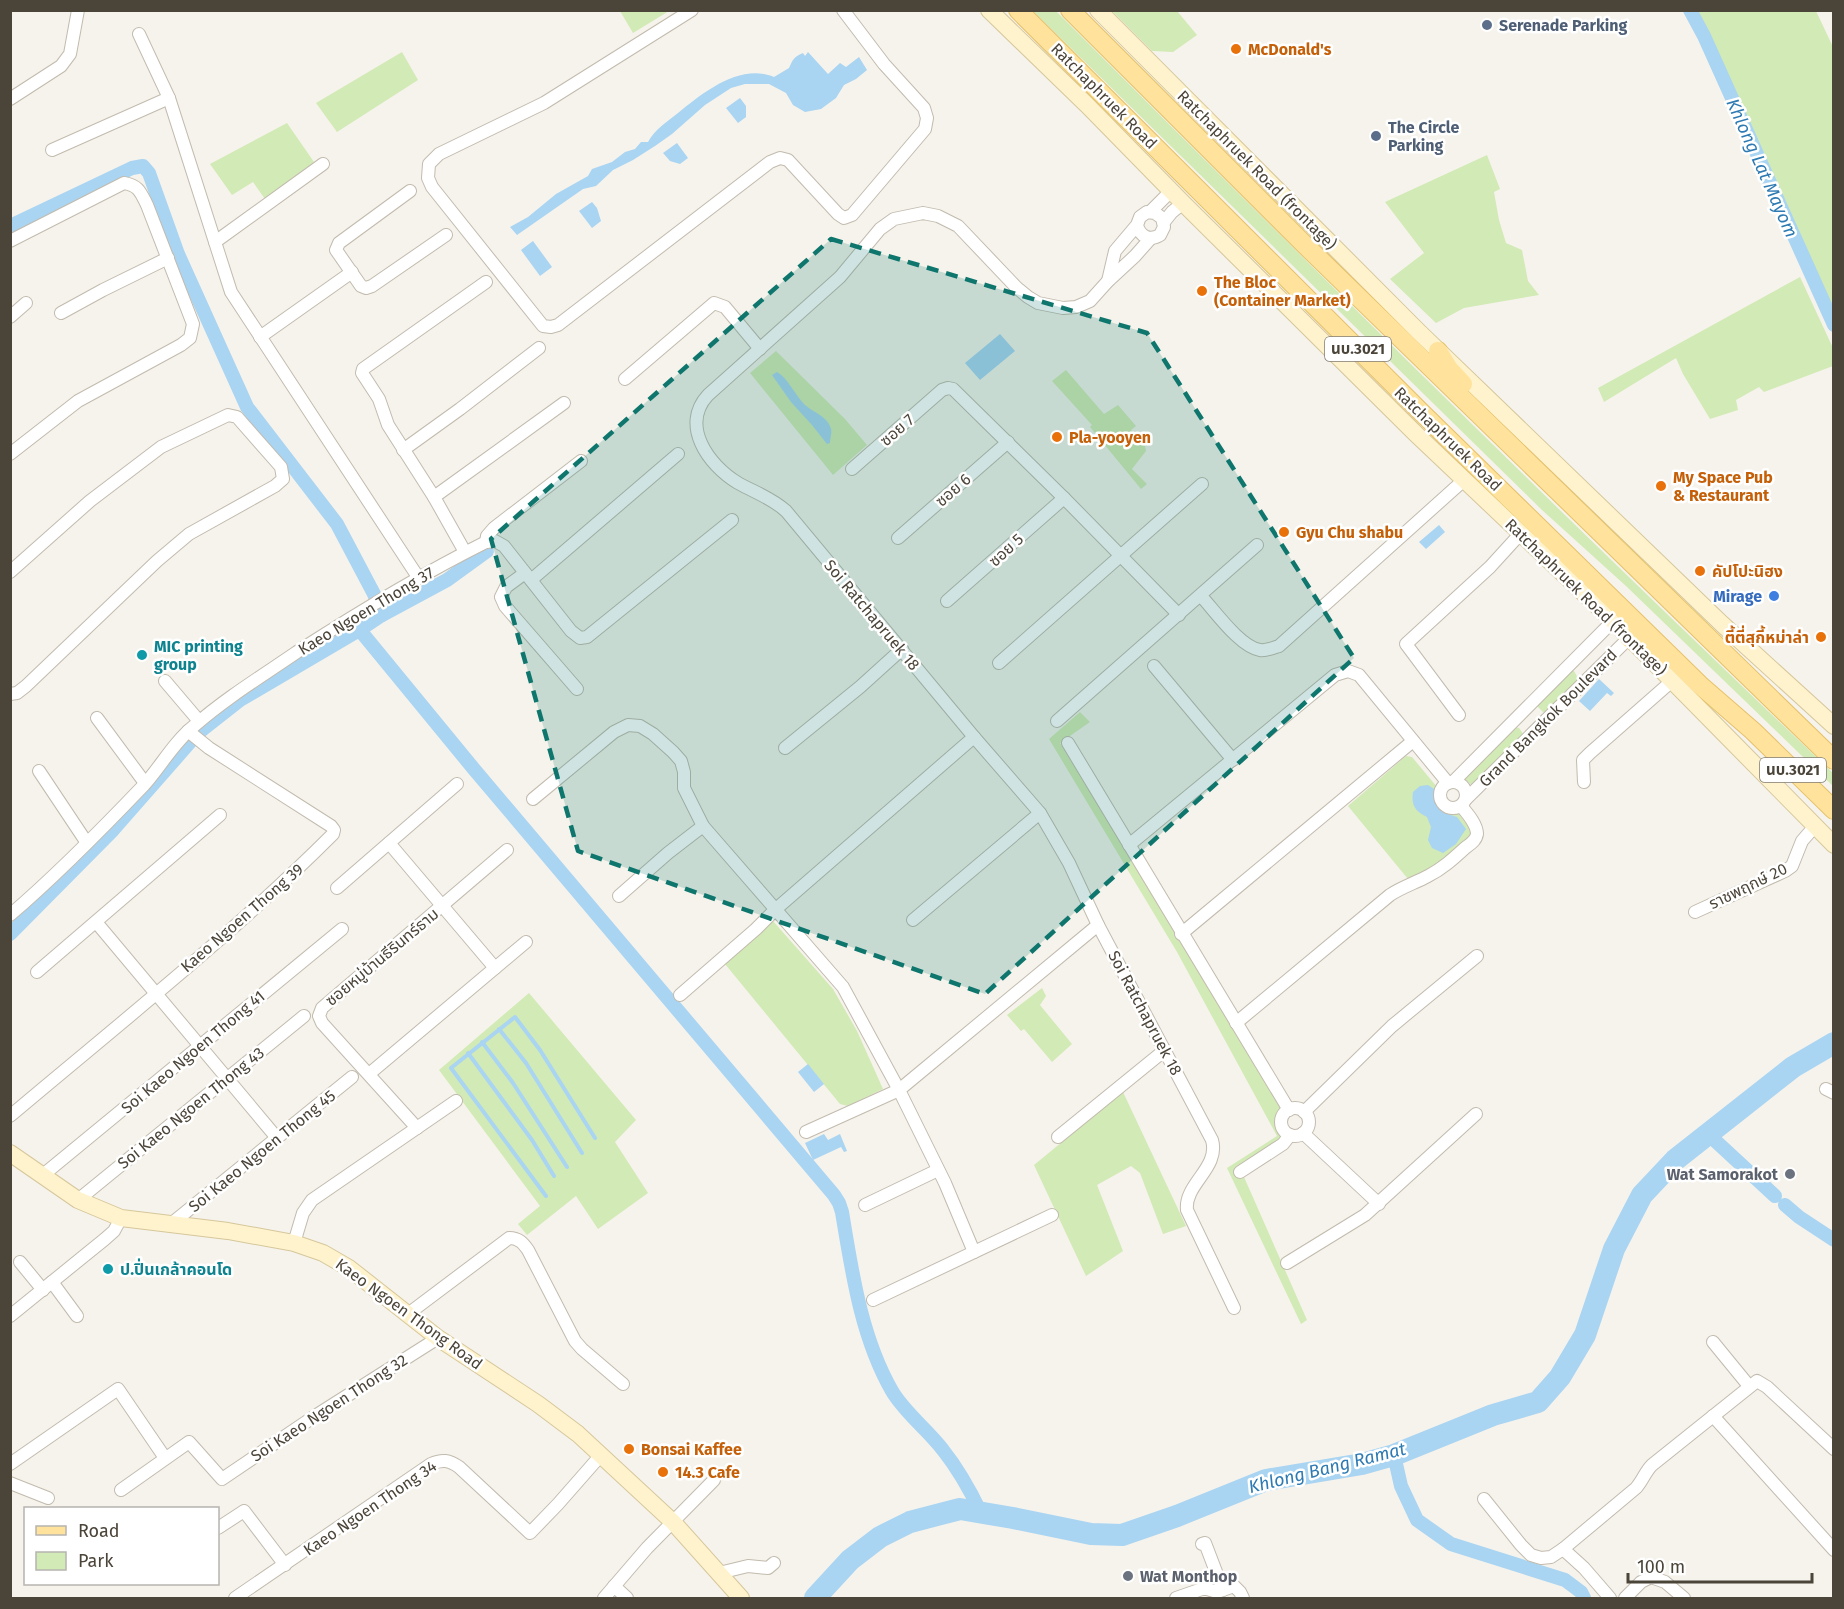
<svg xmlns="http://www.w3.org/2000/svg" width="1844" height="1609" font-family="'Fira Sans','Noto Sans Thai',sans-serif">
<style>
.green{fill:#d2eab5}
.water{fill:#a9d4f2}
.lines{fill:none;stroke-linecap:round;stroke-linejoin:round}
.stream{stroke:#a9d4f2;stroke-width:4}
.canal{stroke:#a9d4f2;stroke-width:14}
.river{stroke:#a9d4f2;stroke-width:22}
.street-casing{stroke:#c2bbae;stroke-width:14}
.secondary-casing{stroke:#d6c79b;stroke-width:18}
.primary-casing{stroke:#e6c16a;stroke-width:20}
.street{stroke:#fff;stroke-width:12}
.secondary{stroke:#fff3cd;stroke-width:16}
.primary{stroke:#ffe39c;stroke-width:18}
.marked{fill:#0f766e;fill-opacity:0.2;stroke:#0f766e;stroke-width:4.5;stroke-dasharray:12 8;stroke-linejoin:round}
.service-dot{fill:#5c6f8a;stroke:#fff;stroke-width:2}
.food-dot{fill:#e8710a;stroke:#fff;stroke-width:2}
.shop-dot{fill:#3f7fe0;stroke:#fff;stroke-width:2}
.culture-dot{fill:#0f9aa8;stroke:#fff;stroke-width:2}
.worship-dot{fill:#6b7280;stroke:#fff;stroke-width:2}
.labels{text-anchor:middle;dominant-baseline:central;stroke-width:5;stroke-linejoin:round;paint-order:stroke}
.shield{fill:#fff;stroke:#817c74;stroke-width:1.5}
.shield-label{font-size:15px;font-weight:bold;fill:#4b4439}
.service-label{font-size:16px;font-weight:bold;fill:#4e5e75;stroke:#fff;text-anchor:start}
.food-label{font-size:16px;font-weight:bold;fill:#c56008;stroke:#fff;text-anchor:start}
.street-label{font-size:16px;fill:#4b4439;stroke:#fff}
.shop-label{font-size:16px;font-weight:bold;fill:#366cbe;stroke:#fff;text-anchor:end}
.culture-label{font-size:16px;font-weight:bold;fill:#0d838f;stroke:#fff;text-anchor:start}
.worship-label{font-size:16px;font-weight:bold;fill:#5b616d;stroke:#fff;text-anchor:end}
.water-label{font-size:18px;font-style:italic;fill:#2e7ab2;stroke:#fff}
</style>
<rect width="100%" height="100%" fill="#f6f3ec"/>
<g class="green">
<path d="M 620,11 L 669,11 L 633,33 Z"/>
<path d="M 1033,11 L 1056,11 C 1312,268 1570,523 1833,773 L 1833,786 L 1626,586 L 1542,510 Z"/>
<path d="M 1112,11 L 1177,11 L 1197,35 L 1173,52 L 1152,51 Z"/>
<path d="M 1696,11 L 1816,11 L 1833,47 L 1833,316 C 1785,215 1747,110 1696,11 Z"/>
<path d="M 402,52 L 418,80 L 337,132 L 316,103 Z"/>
<path d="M 287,123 L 314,162 L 265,199 L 253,182 L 232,195 L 210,164 Z"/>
<path d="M 1487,155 L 1500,189 L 1494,192 L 1499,220 L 1506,243 L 1522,250 L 1528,281 L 1539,295 L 1464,308 L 1436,323 L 1390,279 L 1424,253 L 1385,202 Z"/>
<path d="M 1800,277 L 1833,348 L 1833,366 L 1764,392 L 1759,387 L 1736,400 L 1738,410 L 1710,419 L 1683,374 L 1676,358 L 1604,402 L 1598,388 Z"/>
<path d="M 776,351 L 845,419 L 867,445 L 833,475 L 750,373 Z"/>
<path d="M 1066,370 L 1104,414 L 1118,405 L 1136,426 L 1131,430 L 1145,446 L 1146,451 L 1132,469 L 1147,484 L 1141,489 L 1090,427 L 1092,425 L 1052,381 Z"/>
<path d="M 1569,670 L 1574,671 L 1579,680 L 1549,712 L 1544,713 L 1536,705 Z"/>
<path d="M 1080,712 L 1090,722 L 1060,743 L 1283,1110 L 1279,1119 L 1282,1141 L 1235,1170 L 1239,1179 L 1244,1177 L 1307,1320 L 1301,1324 L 1227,1168 L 1277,1136 L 1177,952 L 1049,739 Z"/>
<path d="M 1515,727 L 1519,728 L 1524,735 L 1472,785 L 1463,778 Z"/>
<path d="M 1406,756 L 1412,757 L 1437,787 L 1439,803 L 1446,811 L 1457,812 L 1472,831 L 1462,847 L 1420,876 L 1408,879 L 1348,806 Z"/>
<path d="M 773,921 L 833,989 L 857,1031 L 883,1089 L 848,1106 L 840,1104 L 725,964 Z"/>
<path d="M 1042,988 L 1046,996 L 1040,1005 L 1072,1044 L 1052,1062 L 1024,1029 L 1021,1031 L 1007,1015 Z"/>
<path d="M 529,993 L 636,1120 L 615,1142 L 648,1193 L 598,1229 L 576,1196 L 527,1235 L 518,1224 L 540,1206 L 439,1070 Z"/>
<path d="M 1123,1092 L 1186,1226 L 1163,1234 L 1140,1173 L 1131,1166 L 1097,1185 L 1123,1251 L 1086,1276 L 1034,1165 Z"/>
</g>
<g class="water">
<path d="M 808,52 L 828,74 L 840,63 L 846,67 L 859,57 L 867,70 L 856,79 L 844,85 L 836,98 L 821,109 L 805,112 L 793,105 L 786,93 L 769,84 L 745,84 L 731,88 L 705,105 L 672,134 L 655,146 L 633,160 L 613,170 L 596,186 L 583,189 L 517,235 L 510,227 L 528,217 L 556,194 L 588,176 L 592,169 L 612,162 L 625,152 L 635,149 L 641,142 L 648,142 C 655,129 667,122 678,113 C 704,92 740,63 774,77 L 789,68 C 793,60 793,57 803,53 L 805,56 Z"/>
<path d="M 740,98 L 746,106 L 746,117 L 738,123 L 726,108 Z"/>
<path d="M 677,143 L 688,158 L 680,164 L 670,161 L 663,153 Z"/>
<path d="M 592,202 L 597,208 L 601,221 L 592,228 L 579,211 Z"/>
<path d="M 533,241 L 552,267 L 540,276 L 521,250 Z"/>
<path d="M 1000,334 L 1015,351 L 980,380 L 965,363 Z"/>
<path d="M 777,372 C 788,378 795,395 804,404 C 812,412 828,416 831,429 C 832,433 830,439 830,443 L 827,444 L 812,425 L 791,402 L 772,375 Z"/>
<path d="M 1439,525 L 1445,532 L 1426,549 L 1419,542 Z"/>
<path d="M 1599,679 L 1614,693 L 1611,696 L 1607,693 L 1590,711 L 1579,701 Z"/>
<path d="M 1428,785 L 1434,789 L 1437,804 L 1445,813 L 1457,817 L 1466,829 L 1456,844 L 1443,853 L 1432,848 L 1428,840 L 1431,827 L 1427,817 C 1415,811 1411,805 1413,792 L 1420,786 Z"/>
<path d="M 808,1064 L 824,1084 L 814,1092 L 798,1072 Z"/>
<path d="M 824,1134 L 828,1140 L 840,1134 L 847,1151 L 844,1152 L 841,1147 L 813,1160 L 805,1143 Z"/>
</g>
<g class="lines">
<g class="stream">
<path d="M 499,1029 L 526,1063 L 582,1153"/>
<path d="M 482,1042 L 513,1083 L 567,1167"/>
<path d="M 468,1053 L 532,1140 L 554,1176"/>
<path d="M 546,1196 L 451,1068 L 515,1017 L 540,1050 L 595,1138"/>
</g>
<g class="canal">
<path d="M 1690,10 L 1704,36 L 1834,325"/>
<path d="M 10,226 L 132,168 L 143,166 L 149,173 L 178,254 L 247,407 L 337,524 L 374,594 L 382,615 L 361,629 L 363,634 L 473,768 L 834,1195 L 839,1203 L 842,1212 C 852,1272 861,1337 892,1391 C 905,1413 928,1430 943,1450 C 959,1470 970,1490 981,1513"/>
<path d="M 382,615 L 447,580 L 487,551"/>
<path d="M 10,934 L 113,830 L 198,733 L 240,700 L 361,629"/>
<path d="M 1708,1134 L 1775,1196"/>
<path d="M 1785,1205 L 1799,1217 L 1834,1240"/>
<path d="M 1394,1455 L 1401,1486 L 1417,1520 L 1451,1544 L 1565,1580 L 1581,1592 L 1584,1598"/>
</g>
<path class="river" d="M 815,1598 L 850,1560 L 880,1537 L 910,1522 L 960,1509 L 1013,1518 L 1091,1534 L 1122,1535 L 1177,1516 L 1266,1480 L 1362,1464 L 1394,1455 L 1493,1415 L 1538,1402 L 1560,1377 L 1585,1335 L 1614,1249 L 1642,1195 L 1675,1160 L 1793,1067 L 1834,1043"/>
<defs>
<g id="street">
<path d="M 692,10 L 544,103 L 439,154 L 429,164 L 428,178 L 432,187 L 543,326 L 551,327 L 558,325 L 770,162 L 780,158 L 788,160 L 838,214 L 844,218 L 852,215 L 925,129 L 927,118 L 924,108 L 884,64 L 843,10"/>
<path d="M 139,34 L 169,98 L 231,292 L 418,577"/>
<path d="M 10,99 L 61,66 L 70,54 L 78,10"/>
<path d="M 52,150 L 169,98"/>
<path d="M 410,191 L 339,243 L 336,250 L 361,286 L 366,288 L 372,286 L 446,235"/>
<path d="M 1150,212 L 1171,191"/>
<path d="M 1164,222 L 1172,212 L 1183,203"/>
<path d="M 1151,238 L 1135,256 L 1108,281 L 1090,301 L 1076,307 L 1063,308 L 1038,303 L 1028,297 L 1017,288 L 958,226 L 938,216 L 923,213 L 894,219 L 880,229 L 840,277 L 708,395 C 680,425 708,465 738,483 C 754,492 772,498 786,511 L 974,737 L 1040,813 L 1069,863 L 1098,925 L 1212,1140 C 1220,1168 1184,1184 1187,1210 L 1234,1308"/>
<path d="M 10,241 L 124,183 C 139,186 140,191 147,205 L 193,324 L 190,338 L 181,345 L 78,401 L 10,454"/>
<path d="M 215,242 L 323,164"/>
<path d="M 1108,281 L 1115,251 L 1137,225 L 1140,217 L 1147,212 L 1155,213 L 1162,218 L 1164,227 L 1160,235 C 1150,241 1140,237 1137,225"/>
<path d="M 61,313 L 103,290 L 168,258"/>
<path d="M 10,317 L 26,303"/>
<path d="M 260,337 L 352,272"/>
<path d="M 625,379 L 714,303 L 725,307 L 760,349"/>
<path d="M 403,450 L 460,409 L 539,348"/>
<path d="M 852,469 L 942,390 L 948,388 L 953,389 L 1064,498 L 1179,615"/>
<path d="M 434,497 L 564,403"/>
<path d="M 898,538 L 1008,442"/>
<path d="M 486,542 L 487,536 L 494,528 L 581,461"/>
<path d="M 465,552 L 434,497 L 388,425 L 379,399 L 362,373 L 363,369 L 486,282"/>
<path d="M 10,572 L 90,501 L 161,447 L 228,415 L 237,417 L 281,467 L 283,479 L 275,486 L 189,534 L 157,561 L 26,686 L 17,693 L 10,694"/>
<path d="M 525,573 L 506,587 L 501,597 L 505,606 L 577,689"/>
<path d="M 531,580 L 678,454"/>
<path d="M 1201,596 C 1215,611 1240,647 1260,650 C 1266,651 1273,648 1279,646 L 1464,480"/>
<path d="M 947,601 L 1064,498"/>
<path d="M 999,663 L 1202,484"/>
<path d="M 1154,666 L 1233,760"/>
<path d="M 165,681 L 199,721"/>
<path d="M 1459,715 L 1406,644 L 1490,567 L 1521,533"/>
<path d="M 97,718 L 145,783"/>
<path d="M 1057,721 L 1257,545"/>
<path d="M 1068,743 L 1289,1110"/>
<path d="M 785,748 L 860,687 L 902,649"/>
<path d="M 39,771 L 87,843"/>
<circle cx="1453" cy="795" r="13"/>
<path d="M 1453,782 L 1613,621"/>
<path d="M 1584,782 L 1583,760 L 1590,753 L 1672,681"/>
<path d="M 533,799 L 614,732 L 628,725 L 640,726 L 653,734 L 673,752 L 681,761 L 684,772 L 684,788 L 703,826 L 843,987 L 899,1090 L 945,1183 L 974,1252"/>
<path d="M 1466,799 L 1629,638"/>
<path d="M 389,843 L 495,968"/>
<path d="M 1129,845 L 1335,675 L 1348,671 L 1359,675 L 1448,783"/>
<path d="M 337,888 L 457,784"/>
<path d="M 619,896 L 668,853 L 703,826"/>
<path d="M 1695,912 L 1785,871 L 1792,866 L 1802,841 L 1815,826"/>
<path d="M 10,915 C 58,874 101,830 144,785 C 161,766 174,742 194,726 C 226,698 262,676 297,652 C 359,612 420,575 486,542 L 495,541 L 504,546 L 571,631 L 580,638 L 587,637 L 732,520"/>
<path d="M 913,920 L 1040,813"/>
<path d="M 96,922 L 277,1138"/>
<path d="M 1181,934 L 1413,741"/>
<path d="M 37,972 L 220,815"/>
<path d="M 680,995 L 756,929 L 776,909 L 974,737"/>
<path d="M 1236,1023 L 1390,895 C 1402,887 1415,883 1428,876 C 1442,869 1453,859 1465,848 C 1470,844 1476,841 1477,834 C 1477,824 1467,813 1461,806"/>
<path d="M 369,1074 L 526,942"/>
<path d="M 1826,1089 L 1834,1093"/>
<circle cx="1295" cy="1122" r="14"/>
<path d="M 1304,1112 L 1392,1026 L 1477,956"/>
<path d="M 10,1116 C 119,1024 232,935 333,834 L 334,830 L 331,826 L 209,748 L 188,731"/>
<path d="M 417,1128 L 322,1023 L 319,1016 L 322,1008 L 507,850"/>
<path d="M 806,1132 L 899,1090 L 1098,925"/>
<path d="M 1303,1133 L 1379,1204"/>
<path d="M 1058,1137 L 1165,1050"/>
<path d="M 1240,1172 L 1283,1144 L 1290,1135"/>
<path d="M 43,1175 L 342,929"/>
<path d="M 78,1200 L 304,1016"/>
<path d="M 865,1205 L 938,1170"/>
<path d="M 171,1224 L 352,1077"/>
<path d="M 294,1243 L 303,1213 L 312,1200 L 456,1101"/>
<path d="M 20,1262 L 43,1290"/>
<path d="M 1287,1263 L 1365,1215 L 1476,1114"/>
<path d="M 52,1282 L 77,1316"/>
<path d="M 873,1300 L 1052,1215"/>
<path d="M 408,1314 L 509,1238 C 519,1238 523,1243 528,1250 L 575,1341 L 582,1349 L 623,1384"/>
<path d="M 10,1316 L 105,1239 L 114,1231 L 121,1218"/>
<path d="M 1713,1342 L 1749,1386"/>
<path d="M 1713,1416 L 1834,1550"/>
<path d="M 10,1464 L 118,1389 L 163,1455 L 167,1456"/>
<path d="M 10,1483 L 48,1498"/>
<path d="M 121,1490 L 189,1442 L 222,1479 L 312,1418 L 438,1338"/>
<path d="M 1484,1499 L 1521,1545 L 1531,1555 L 1541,1558 L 1551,1557 L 1563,1549 L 1636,1488 C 1643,1480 1645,1472 1652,1465 L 1757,1381 L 1767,1387 L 1834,1449"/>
<path d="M 218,1528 L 244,1511 L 285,1565"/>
<path d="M 1202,1544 L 1205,1543 L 1223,1590"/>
<path d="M 1563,1549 L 1584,1568 L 1610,1598"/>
<path d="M 719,1573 L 748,1566 L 768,1568 L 774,1563"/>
<path d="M 614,1586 L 627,1598"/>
<path d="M 235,1598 L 431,1464 C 442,1459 449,1460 459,1467 L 530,1533 L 558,1504 L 601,1455"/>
<path d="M 604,1598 L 647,1548 L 714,1480"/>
<path d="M 1176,1598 L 1202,1589 L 1207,1589 L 1217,1592 L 1234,1586 L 1240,1592 L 1243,1598"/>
<path d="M 1625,1598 L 1641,1582 L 1651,1577 L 1665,1582 L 1684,1598"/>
</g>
<g id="secondary">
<path d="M 989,10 L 1087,105 L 1183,203 L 1416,434 L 1613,621 L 1834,845"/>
<path d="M 1098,10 L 1418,331 L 1722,624 L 1834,726"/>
<path d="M 10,1153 L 78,1200 L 121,1218 L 228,1231 L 294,1243 L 323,1253 L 349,1268 L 438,1338 L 538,1404 L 578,1434 L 673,1522 L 741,1598"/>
</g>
<g id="primary">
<path d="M 1018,10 L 1422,413 L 1700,685 L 1753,731 L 1834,810"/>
<path d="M 1070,10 L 1305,245 L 1834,760"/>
<path d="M 1438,351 L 1449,369 L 1463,384"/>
<path d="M 1629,638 L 1664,661"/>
</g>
</defs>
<use href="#street" class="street-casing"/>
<use href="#secondary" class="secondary-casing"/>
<use href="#primary" class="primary-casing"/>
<use href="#street" class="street"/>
<use href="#secondary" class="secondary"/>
<use href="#primary" class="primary"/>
</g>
<path class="marked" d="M 831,239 L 1147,333 L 1354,658 L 985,994 L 578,851 L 491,539 Z"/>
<g class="service-dot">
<circle cx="1487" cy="25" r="6"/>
<circle cx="1376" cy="136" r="6"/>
</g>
<g class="food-dot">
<circle cx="1236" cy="49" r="6"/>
<circle cx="1202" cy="291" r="6"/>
<circle cx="1057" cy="437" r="6"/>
<circle cx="1661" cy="486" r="6"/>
<circle cx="1284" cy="532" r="6"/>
<circle cx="1700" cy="571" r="6"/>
<circle cx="1821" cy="637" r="6"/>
<circle cx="629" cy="1449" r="6"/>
<circle cx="663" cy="1472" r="6"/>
</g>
<circle class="shop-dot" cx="1774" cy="596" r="6"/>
<g class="culture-dot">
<circle cx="142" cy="655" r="6"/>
<circle cx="108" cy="1269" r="6"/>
</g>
<g class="worship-dot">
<circle cx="1790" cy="1174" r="6"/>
<circle cx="1128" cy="1576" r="6"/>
</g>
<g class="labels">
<g class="shield">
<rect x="1325" y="337" width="66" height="24" rx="4.5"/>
<rect x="1760" y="758" width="66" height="24" rx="4.5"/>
</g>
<g class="shield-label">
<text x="1358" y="349">นบ.3021</text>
<text x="1793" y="770">นบ.3021</text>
</g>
<g class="service-label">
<text x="1499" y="25">Serenade Parking</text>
<text x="1388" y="127">The Circle<tspan x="1388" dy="18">Parking</tspan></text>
</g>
<g class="food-label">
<text x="1248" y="49">McDonald's</text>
<text x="1214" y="282">The Bloc<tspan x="1214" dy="18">(Container Market)</tspan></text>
<text x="1069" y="437">Pla-yooyen</text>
<text x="1673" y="477">My Space Pub<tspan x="1673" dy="18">&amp; Restaurant</tspan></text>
<text x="1296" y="532">Gyu Chu shabu</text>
<text x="1712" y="571">คัปโปะนิฮง</text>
<text x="1809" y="637" text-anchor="end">ตี้ตี่สุกี้หม่าล่า</text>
<text x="641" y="1449">Bonsai Kaffee</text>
<text x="675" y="1472">14.3 Cafe</text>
</g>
<g class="street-label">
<text transform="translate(1104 96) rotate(45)">Ratchaphruek Road</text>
<text transform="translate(1257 170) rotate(45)">Ratchaphruek Road (frontage)</text>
<text transform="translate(897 430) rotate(-41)">ซอย 7</text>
<text transform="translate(1448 439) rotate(44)">Ratchaphruek Road</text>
<text transform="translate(953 490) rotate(-41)">ซอย 6</text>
<text transform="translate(1006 550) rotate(-42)">ซอย 5</text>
<text transform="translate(1586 597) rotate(44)">Ratchaphruek Road (frontage)</text>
<text transform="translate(366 611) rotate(-31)">Kaeo Ngoen Thong 37</text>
<text transform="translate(872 615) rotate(50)">Soi Ratchapruek 18</text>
<text transform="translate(1548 718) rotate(-45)">Grand Bangkok Boulevard</text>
<text transform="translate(1748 886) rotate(-26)">ราชพฤกษ์ 20</text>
<text transform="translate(242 918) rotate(-41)">Kaeo Ngoen Thong 39</text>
<text transform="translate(382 957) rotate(-40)">ซอยหมู่บ้านธีรินทร์ธาม</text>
<text transform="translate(1145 1013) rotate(62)">Soi Ratchapruek 18</text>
<text transform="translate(193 1052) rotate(-40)">Soi Kaeo Ngoen Thong 41</text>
<text transform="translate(191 1108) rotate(-39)">Soi Kaeo Ngoen Thong 43</text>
<text transform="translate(262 1151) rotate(-39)">Soi Kaeo Ngoen Thong 45</text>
<text transform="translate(409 1314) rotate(36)">Kaeo Ngoen Thong Road</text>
<text transform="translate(329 1408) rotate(-33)">Soi Kaeo Ngoen Thong 32</text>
<text transform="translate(370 1508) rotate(-34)">Kaeo Ngoen Thong 34</text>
</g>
<g class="shop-label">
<text x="1762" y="596">Mirage</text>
</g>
<g class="culture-label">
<text x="154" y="646">MIC printing<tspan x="154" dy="18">group</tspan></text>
<text x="120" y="1269">ป.ปิ่นเกล้าคอนโด</text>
</g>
<g class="worship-label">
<text x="1778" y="1174">Wat Samorakot</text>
<text x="1140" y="1576" text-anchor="start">Wat Monthop</text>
</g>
<g class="water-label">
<text transform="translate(1762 168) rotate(66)">Khlong Lat Mayom</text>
<text transform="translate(1327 1468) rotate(-14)">Khlong Bang Ramat</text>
</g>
</g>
<rect width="1844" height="1609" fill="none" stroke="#4b4439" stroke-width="24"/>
<rect x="24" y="1507" width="195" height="78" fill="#ffffff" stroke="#b7b4b0" stroke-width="1.5"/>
<rect x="36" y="1526" width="30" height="9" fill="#ffe39c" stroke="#b7b4b0" stroke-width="1.5"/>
<text x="78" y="1537" font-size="18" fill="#4b4439">Road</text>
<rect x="36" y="1552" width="30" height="18" fill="#d2eab5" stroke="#b7b4b0" stroke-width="1.5"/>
<text x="78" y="1567" font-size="18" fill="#4b4439">Park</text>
<path d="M1628 1573v9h184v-9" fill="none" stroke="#4b4439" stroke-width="3"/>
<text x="1637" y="1573" font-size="18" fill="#4b4439" stroke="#ffffff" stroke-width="4.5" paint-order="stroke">100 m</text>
</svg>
